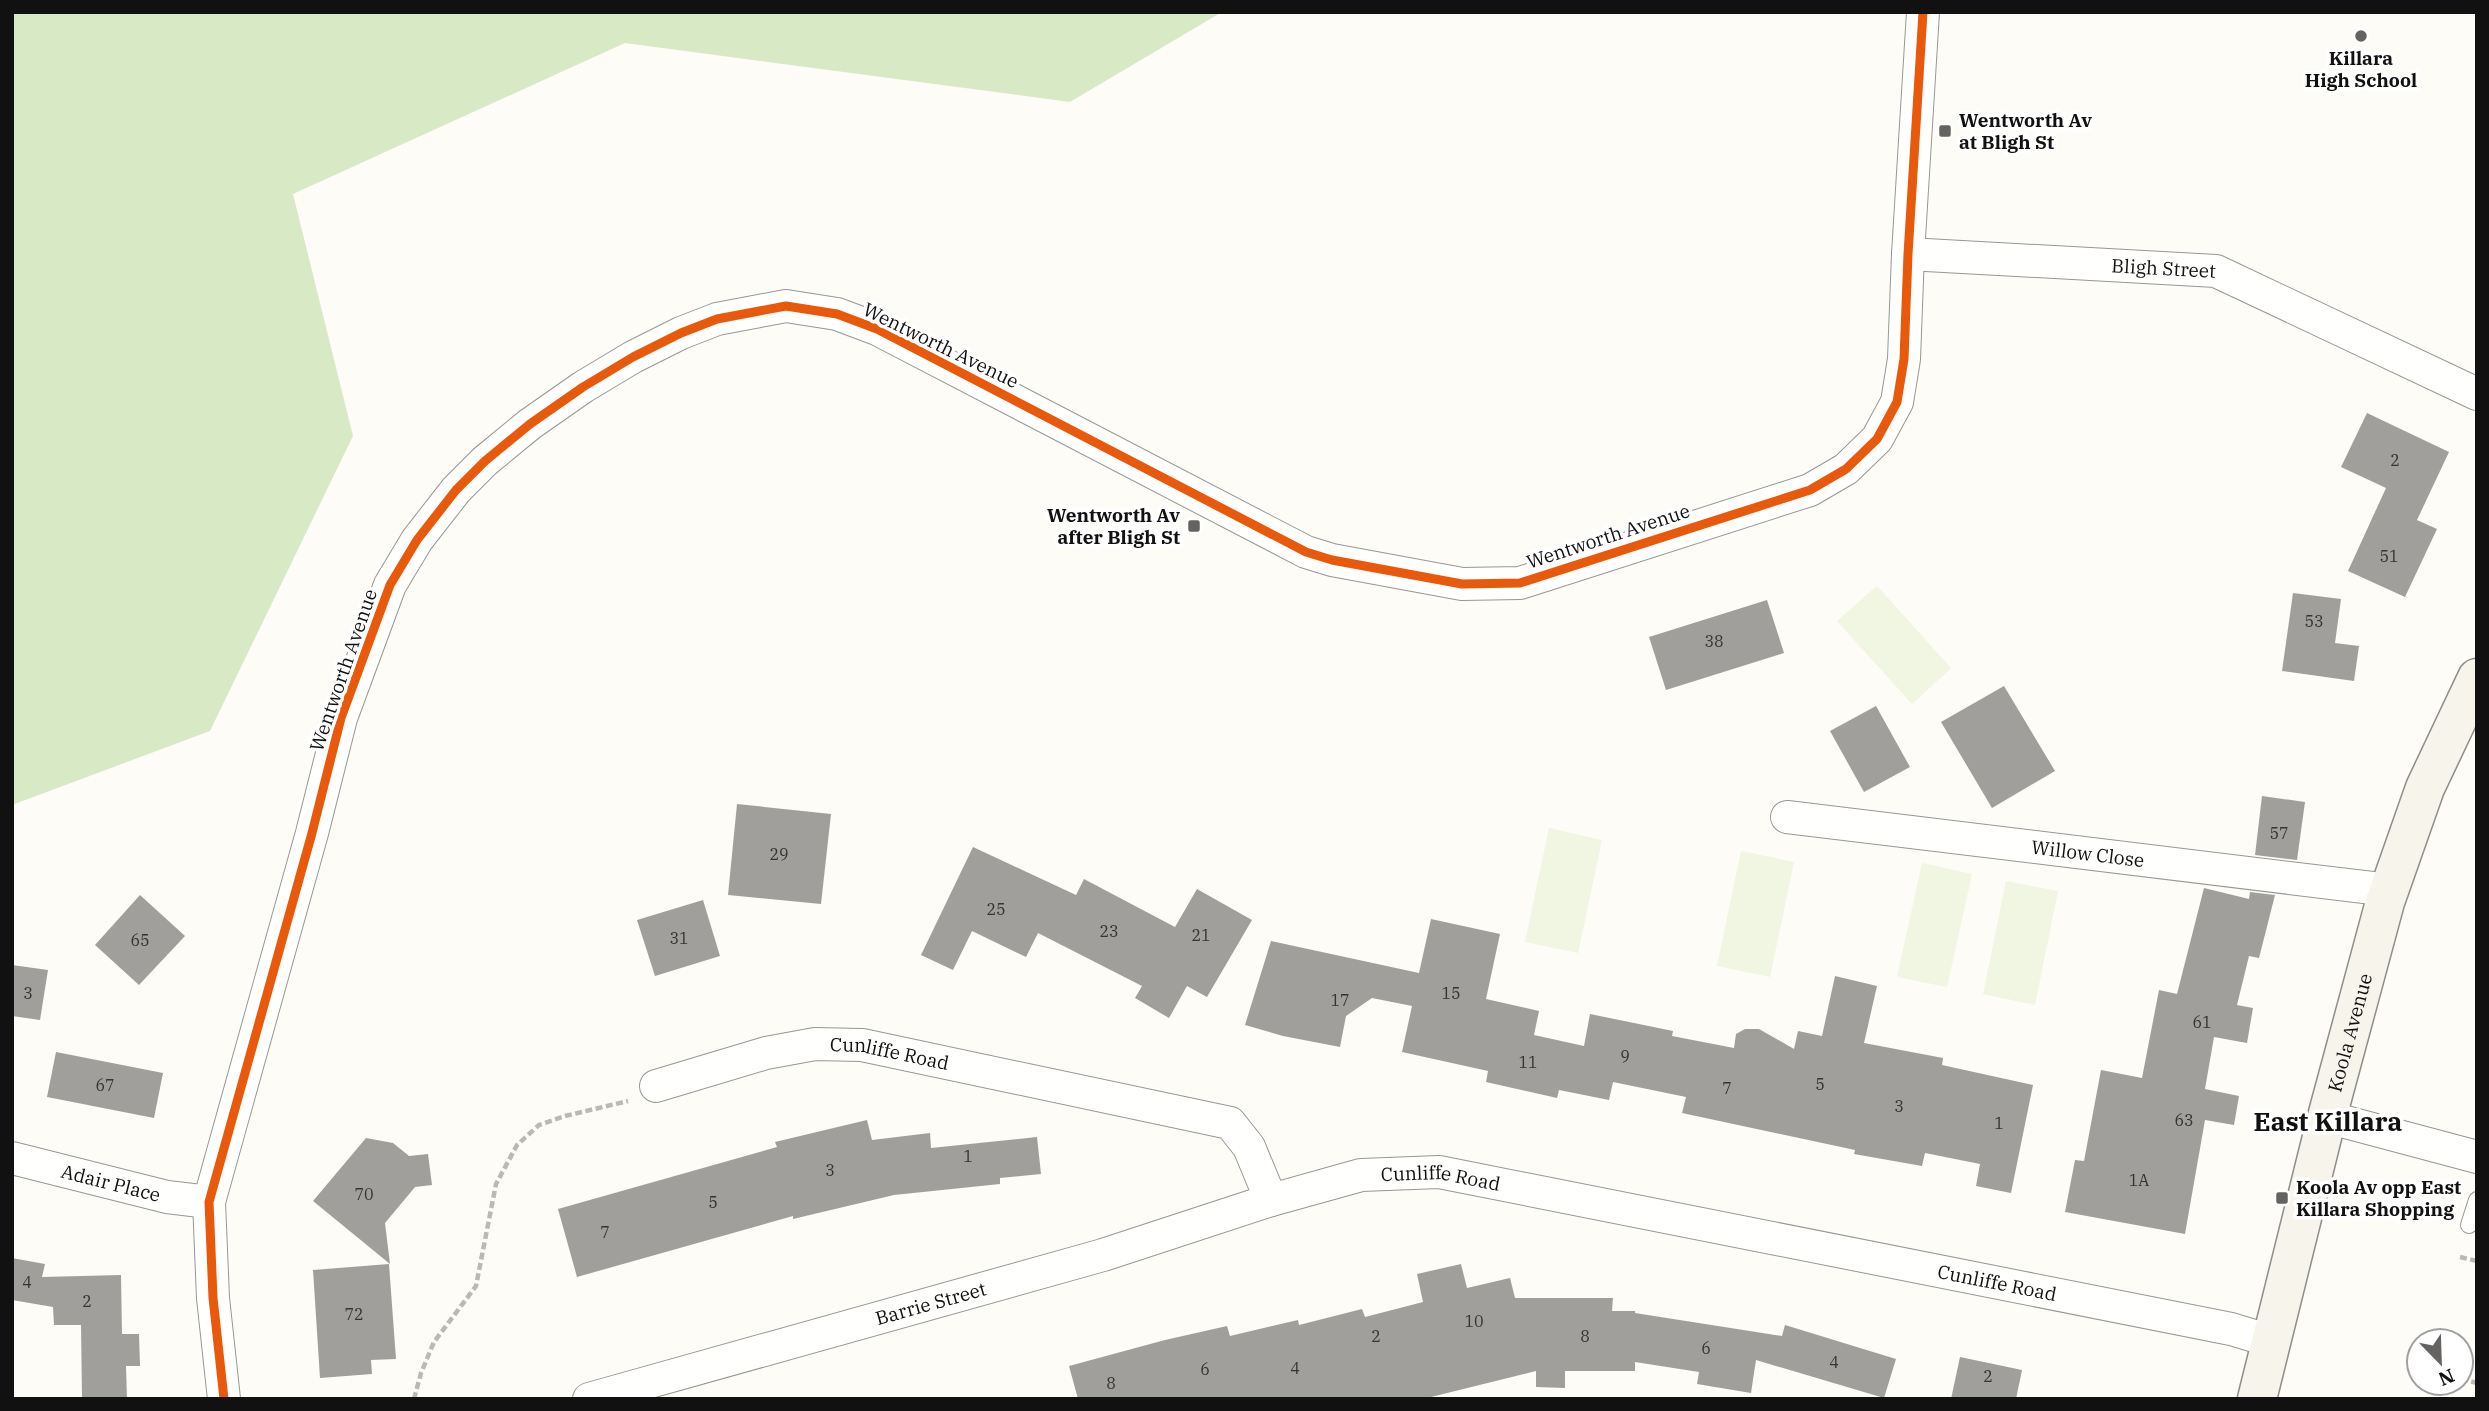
<svg xmlns="http://www.w3.org/2000/svg" width="2489" height="1411" font-family="'IBM Plex Serif',serif">
<style>
.forest{fill:#d8eac5}
.pitch{fill:#f0f6e1}
.building{fill:#a19f9c}
.lines{fill:none;stroke-linecap:round;stroke-linejoin:round}
.lane-casing{stroke:#979795;stroke-width:18}
.street-casing{stroke:#979795;stroke-width:34}
.secondary-casing{stroke:#8e8d8b;stroke-width:41}
.path{stroke:#b9b9b8;stroke-width:4.5;stroke-dasharray:7 3.5;stroke-linecap:butt}
.lane{stroke:#fffffe;stroke-width:16}
.street{stroke:#fffffe;stroke-width:32}
.secondary{stroke:#f6f4eb;stroke-width:38}
.cycleway-casing{stroke:#fff;stroke-width:13}
.cycleway{stroke:#e8590c;stroke-width:9}
.poi-dot{fill:#646362;stroke:#fff;stroke-width:2.5}
.labels{text-anchor:middle;dominant-baseline:central;stroke-width:7;stroke-linejoin:round;paint-order:stroke}
.number-label{font-size:16px;fill:#353434}
.poi-label{font-size:19px;font-weight:bold;fill:#111;stroke:#fff;text-anchor:start}
.street-label{font-size:19px;fill:#111;stroke:#fff}
.district-label{font-size:26px;font-weight:bold;fill:#111;stroke:#fff}
</style>
<rect width="100%" height="100%" fill="#fdfcf7"/>
<path class="forest" d="M 12,12 L 1222,12 L 1070,102 L 625,43 L 293,194 L 353,436 L 210,731 L 12,805 Z"/>
<g class="pitch">
<path d="M 1877,586 L 1951,668 L 1912,704 L 1837,621 Z"/>
<path d="M 1549,828 L 1602,840 L 1578,953 L 1525,942 Z"/>
<path d="M 1741,851 L 1794,862 L 1770,977 L 1717,966 Z"/>
<path d="M 1922,863 L 1972,874 L 1947,987 L 1897,977 Z"/>
<path d="M 2006,881 L 2058,891 L 2035,1005 L 1983,994 Z"/>
</g>
<g class="building">
<path d="M 2367,413 L 2449,452 L 2417,520 L 2437,529 L 2405,597 L 2348,571 L 2386,488 L 2341,467 Z"/>
<path d="M 2293,593 L 2341,599 L 2335,643 L 2359,646 L 2354,681 L 2282,671 Z"/>
<path d="M 1767,600 L 1784,653 L 1666,690 L 1649,637 Z"/>
<path d="M 2004,686 L 2055,771 L 1992,808 L 1941,722 Z"/>
<path d="M 1876,706 L 1910,767 L 1864,792 L 1830,731 Z"/>
<path d="M 2262,796 L 2305,802 L 2297,860 L 2255,855 Z"/>
<path d="M 737,804 L 831,814 L 821,904 L 728,895 Z"/>
<path d="M 973,847 L 1076,895 L 1084,879 L 1175,927 L 1197,889 L 1252,920 L 1207,997 L 1187,986 L 1169,1018 L 1135,998 L 1142,986 L 1038,933 L 1026,957 L 972,931 L 953,970 L 921,955 Z"/>
<path d="M 2204,888 L 2249,899 L 2250,892 L 2275,895 L 2259,958 L 2249,956 L 2237,1005 L 2253,1008 L 2247,1043 L 2214,1037 L 2205,1089 L 2239,1096 L 2234,1125 L 2205,1120 L 2185,1234 L 2065,1212 L 2075,1160 L 2084,1161 L 2101,1070 L 2142,1078 L 2159,990 L 2177,994 Z"/>
<path d="M 140,895 L 185,936 L 139,985 L 95,945 Z"/>
<path d="M 703,900 L 720,956 L 655,976 L 637,920 Z"/>
<path d="M 1431,919 L 1500,934 L 1486,999 L 1539,1011 L 1534,1035 L 1584,1046 L 1590,1014 L 1673,1031 L 1672,1036 L 1734,1048 L 1736,1034 L 1745,1029 L 1759,1029 L 1794,1049 L 1798,1031 L 1822,1036 L 1835,976 L 1877,986 L 1864,1043 L 1943,1058 L 1942,1065 L 2033,1085 L 2011,1193 L 1976,1186 L 1980,1164 L 1925,1153 L 1922,1166 L 1854,1154 L 1855,1150 L 1682,1113 L 1686,1097 L 1613,1082 L 1609,1100 L 1559,1090 L 1557,1098 L 1486,1082 L 1488,1071 L 1402,1052 L 1412,1006 L 1372,998 L 1346,1016 L 1340,1047 L 1283,1036 L 1245,1025 L 1271,941 L 1419,973 Z"/>
<path d="M 12,965 L 48,970 L 40,1020 L 12,1016 Z"/>
<path d="M 56,1052 L 163,1073 L 154,1118 L 47,1097 Z"/>
<path d="M 867,1120 L 872,1140 L 930,1133 L 931,1148 L 1037,1137 L 1041,1174 L 1000,1178 L 1000,1184 L 894,1195 L 793,1219 L 793,1216 L 577,1277 L 558,1209 L 777,1147 L 775,1142 Z"/>
<path d="M 366,1138 L 393,1143 L 409,1156 L 428,1154 L 432,1185 L 415,1187 L 385,1223 L 390,1264 L 313,1201 Z"/>
<path d="M 12,1258 L 45,1264 L 42,1277 L 121,1275 L 122,1334 L 139,1334 L 140,1366 L 126,1366 L 127,1399 L 82,1399 L 81,1325 L 54,1325 L 53,1307 L 12,1300 Z"/>
<path d="M 389,1264 L 396,1359 L 371,1360 L 372,1374 L 320,1378 L 313,1270 Z"/>
<path d="M 1461,1264 L 1467,1288 L 1510,1278 L 1515,1298 L 1613,1298 L 1612,1311 L 1635,1311 L 1635,1313 L 1782,1336 L 1785,1325 L 1896,1359 L 1884,1398 L 1756,1360 L 1751,1393 L 1697,1384 L 1699,1372 L 1635,1362 L 1635,1371 L 1565,1371 L 1565,1388 L 1536,1387 L 1536,1371 L 1423,1399 L 1078,1399 L 1069,1366 L 1165,1340 L 1227,1326 L 1230,1336 L 1298,1320 L 1299,1325 L 1362,1309 L 1365,1317 L 1423,1302 L 1417,1274 Z"/>
<path d="M 1960,1357 L 2022,1370 L 2016,1399 L 1951,1399 Z"/>
</g>
<g class="lines">
<defs>
<path id="lane" d="M 2469,1225 L 2477,1200"/>
<g id="street">
<path id="s1" d="M 1908,254 L 2216,271 L 2477,394"/>
<path id="s2" d="M 1787,817 L 2389,890"/>
<path id="s3" d="M 656,1086 L 766,1053 L 815,1044 L 862,1045 L 1230,1123 L 1249,1147 L 1271,1200"/>
<path d="M 2327,1117 L 2477,1157"/>
<path id="s4" d="M 12,1158 L 167,1197 L 209,1202"/>
<path d="M 224,1399 L 213,1298 L 209,1202 L 312,833 L 341,718 L 390,585 L 417,540 L 456,490 L 485,461 L 530,424 L 583,387 L 633,357 L 681,333 L 717,319 L 786,306 L 837,314 L 877,329 L 1306,552 L 1332,560 L 1462,584 L 1520,583 L 1810,490 L 1846,469 L 1877,439 L 1897,402 L 1904,359 L 1908,254 L 1923,12"/>
<path id="s5" d="M 589,1399 L 1103,1255 L 1271,1200 L 1361,1175 L 1439,1172 L 2231,1329 L 2271,1341"/>
</g>
<g id="secondary">
<path id="s6" d="M 2257,1399 L 2327,1117 L 2385,902 L 2425,788 L 2477,678"/>
</g>
</defs>
<use href="#lane" class="lane-casing"/>
<use href="#street" class="street-casing"/>
<use href="#secondary" class="secondary-casing"/>
<g class="path">
<path d="M 2460,1257 L 2477,1261"/>
<path d="M 2461,1379 L 2477,1383"/>
<path d="M 414,1399 L 421,1373 L 434,1342 L 476,1286 L 496,1184 L 517,1145 L 539,1125 L 565,1116 L 628,1101"/>
</g>
<use href="#lane" class="lane"/>
<use href="#street" class="street"/>
<use href="#secondary" class="secondary"/>
<defs>
<path id="cycleway" d="M 224,1399 L 213,1298 L 209,1202 L 312,833 L 341,718 L 390,585 L 417,540 L 456,490 L 485,461 L 530,424 L 583,387 L 633,357 L 681,333 L 717,319 L 786,306 L 837,314 L 877,329 L 1306,552 L 1332,560 L 1462,584 L 1520,583 L 1810,490 L 1846,469 L 1877,439 L 1897,402 L 1904,359 L 1908,254 L 1923,12"/>
</defs>
<use href="#cycleway" class="cycleway-casing"/>
<use href="#cycleway" class="cycleway"/>
</g>
<g class="poi-dot">
<circle cx="2361" cy="36" r="7"/>
<rect x="1938" y="124" width="14" height="14" rx="3.5"/>
<rect x="1187" y="519" width="14" height="14" rx="3.5"/>
<rect x="2275" y="1191" width="14" height="14" rx="3.5"/>
</g>
<g class="labels">
<g class="number-label">
<text x="2395" y="460">2</text>
<text x="2389" y="556">51</text>
<text x="2314" y="621">53</text>
<text x="1714" y="641">38</text>
<text x="2279" y="833">57</text>
<text x="779" y="854">29</text>
<text x="996" y="909">25</text>
<text x="1109" y="931">23</text>
<text x="1201" y="935">21</text>
<text x="679" y="938">31</text>
<text x="140" y="940">65</text>
<text x="28" y="993">3</text>
<text x="1451" y="993">15</text>
<text x="1340" y="1000">17</text>
<text x="2202" y="1022">61</text>
<text x="1625" y="1056">9</text>
<text x="1528" y="1062">11</text>
<text x="1820" y="1084">5</text>
<text x="105" y="1085">67</text>
<text x="1727" y="1088">7</text>
<text x="1899" y="1106">3</text>
<text x="2184" y="1120">63</text>
<text x="1999" y="1123">1</text>
<text x="968" y="1156">1</text>
<text x="830" y="1170">3</text>
<text x="2139" y="1180">1A</text>
<text x="364" y="1194">70</text>
<text x="713" y="1202">5</text>
<text x="605" y="1232">7</text>
<text x="27" y="1282">4</text>
<text x="87" y="1301">2</text>
<text x="354" y="1314">72</text>
<text x="1474" y="1321">10</text>
<text x="1376" y="1336">2</text>
<text x="1585" y="1336">8</text>
<text x="1706" y="1348">6</text>
<text x="1834" y="1362">4</text>
<text x="1295" y="1368">4</text>
<text x="1205" y="1369">6</text>
<text x="1988" y="1376">2</text>
<text x="1111" y="1383">8</text>
</g>
<g class="poi-label">
<text x="2361" y="58" text-anchor="middle">Killara<tspan x="2361" dy="22">High School</tspan></text>
<text x="1959" y="120">Wentworth Av<tspan x="1959" dy="22">at Bligh St</tspan></text>
<text x="1180" y="515" text-anchor="end">Wentworth Av<tspan x="1180" dy="22">after Bligh St</tspan></text>
<text x="2296" y="1187">Koola Av opp East<tspan x="2296" dy="22">Killara Shopping</tspan></text>
</g>
<g class="street-label">
<text stroke="none"><textPath href="#s1" startOffset="256">Bligh Street</textPath></text>
<text transform="translate(941 345) rotate(26)">Wentworth Avenue</text>
<text transform="translate(1608 536) rotate(-18)">Wentworth Avenue</text>
<text transform="translate(343 670) rotate(-71)">Wentworth Avenue</text>
<text stroke="none"><textPath href="#s2" startOffset="303">Willow Close</textPath></text>
<text stroke="none"><textPath href="#s6" startOffset="378">Koola Avenue</textPath></text>
<text stroke="none"><textPath href="#s3" startOffset="240">Cunliffe Road</textPath></text>
<text stroke="none"><textPath href="#s5" startOffset="884">Cunliffe Road</textPath></text>
<text stroke="none"><textPath href="#s4" startOffset="102">Adair Place</textPath></text>
<text stroke="none"><textPath href="#s5" startOffset="1451">Cunliffe Road</textPath></text>
<text stroke="none"><textPath href="#s5" startOffset="355">Barrie Street</textPath></text>
</g>
<g class="district-label">
<text x="2328" y="1121">East Killara</text>
</g>
</g>
<rect width="2489" height="1411" fill="none" stroke="#111111" stroke-width="28"/>
<g transform="translate(2440 1362) rotate(157)"><circle r="33" fill="#ffffff" stroke="#a0a0a0" stroke-width="2"/>
<path d="M0-5L12 26L0 18L-12 26Z" fill="#646362"/>
<text y="-10" font-size="19" font-weight="bold" text-anchor="middle" fill="#111111">N</text>
</g>
</svg>
